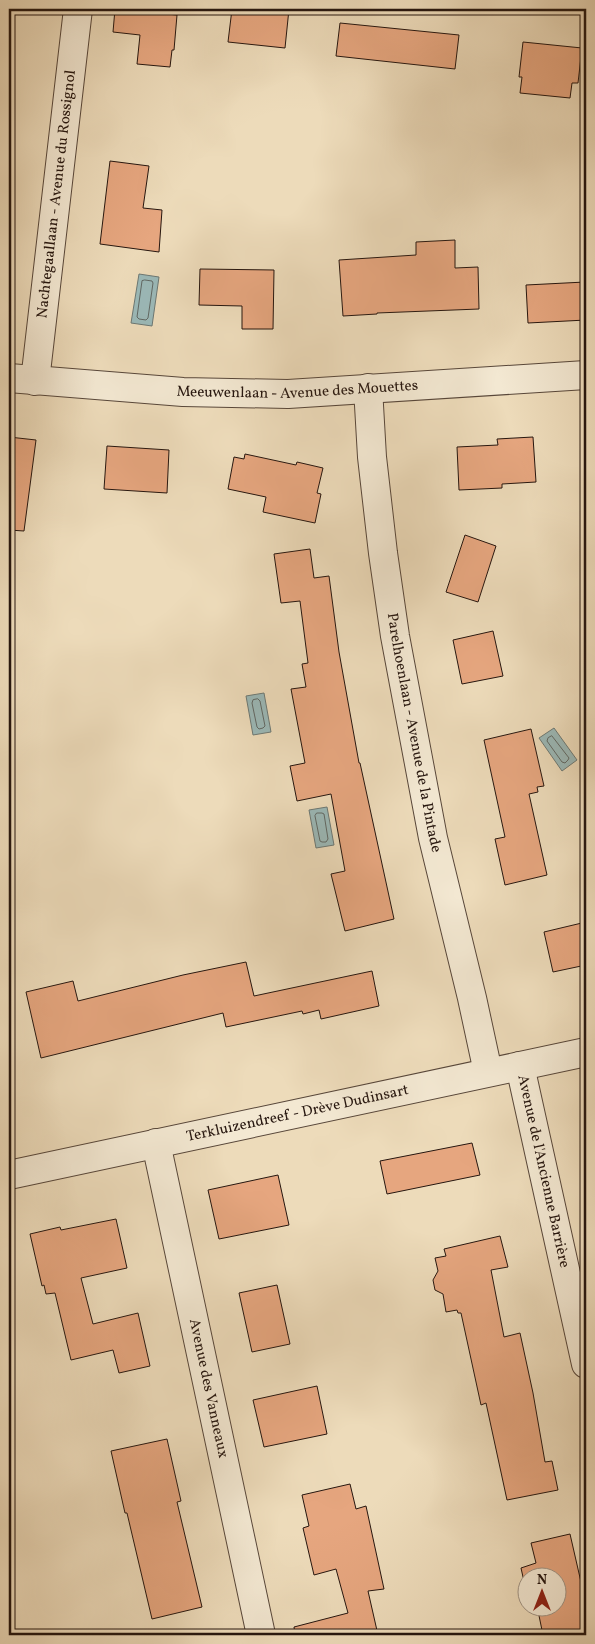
<svg xmlns="http://www.w3.org/2000/svg" width="595" height="1644" font-family="Vollkorn,serif">
<style>
.water{fill:#9bb9b8;stroke:#6c7874}
.lines{fill:none;stroke-linecap:round;stroke-linejoin:round}
.shore{stroke:#606864;stroke-width:1}
.building{fill:#e6a67f;stroke:#26160f}
.minor-casing{stroke:#58473a;stroke-width:30}
.minor{stroke:#f3e8d2;stroke-width:28}
.labels{text-anchor:middle;dominant-baseline:central;stroke-width:4.5;stroke-linejoin:round;paint-order:stroke}
.street-label{font-size:15px;fill:#26160f;stroke:#f3e8d2}
</style>
<rect width="100%" height="100%" fill="#eddbba"/>
<filter id="stains"><feTurbulence type="fractalNoise" baseFrequency=".004" numOctaves="4"/><feColorMatrix values="0 0 0 0 .2 0 0 0 0 .09 0 0 0 0 .02 0 0 0 .5 -.17"/></filter>
<radialGradient id="worn" r=".72"><stop offset=".6" stop-color="#630" stop-opacity="0"/><stop offset="1" stop-color="#630" stop-opacity=".3"/></radialGradient>
<g class="water">
<path d="M 139,274 L 159,277 L 152,326 L 131,323 Z"/>
<path d="M 264,693 L 271,732 L 253,735 L 246,696 Z"/>
<path d="M 554,728 L 577,760 L 562,771 L 539,738 Z"/>
<path d="M 327,807 L 334,845 L 316,848 L 309,810 Z"/>
</g>
<g class="lines">
<g class="shore">
<path d="M 145,280 L 152,281 L 153,283 L 148,318 L 146,320 L 139,319 L 137,317 L 142,281 Z"/>
<path d="M 258,699 L 260,701 L 265,726 L 263,728 L 259,729 L 257,727 L 252,703 L 253,700 Z"/>
<path d="M 552,736 L 569,758 L 568,760 L 565,763 L 562,762 L 547,741 L 548,738 Z"/>
<path d="M 317,813 L 322,813 L 324,814 L 328,839 L 326,842 L 322,842 L 320,841 L 315,816 Z"/>
</g>
</g>
<g class="building">
<path d="M 115,9 L 177,15 L 174,50 L 172,50 L 170,67 L 137,64 L 140,35 L 113,32 Z"/>
<path d="M 232,9 L 289,9 L 285,48 L 228,42 Z"/>
<path d="M 340,23 L 459,35 L 455,69 L 336,56 Z"/>
<path d="M 523,42 L 582,48 L 578,83 L 572,83 L 570,98 L 520,93 L 522,77 L 519,77 Z"/>
<path d="M 110,161 L 149,166 L 143,208 L 162,210 L 159,252 L 100,244 Z"/>
<path d="M 455,240 L 455,268 L 478,267 L 479,309 L 377,313 L 377,314 L 343,316 L 339,260 L 416,255 L 416,242 Z"/>
<path d="M 200,269 L 274,270 L 273,329 L 242,329 L 242,306 L 199,305 Z"/>
<path d="M 585,282 L 586,320 L 528,323 L 526,285 Z"/>
<path d="M 9,437 L 36,440 L 24,531 L 9,530 Z"/>
<path d="M 533,437 L 536,482 L 502,484 L 502,488 L 459,490 L 457,447 L 498,445 L 497,439 Z"/>
<path d="M 107,446 L 169,450 L 167,493 L 104,489 Z"/>
<path d="M 245,454 L 296,465 L 297,462 L 323,468 L 317,493 L 321,494 L 315,523 L 263,512 L 266,497 L 228,489 L 234,457 L 244,459 Z"/>
<path d="M 465,535 L 496,546 L 478,602 L 446,592 Z"/>
<path d="M 310,549 L 314,578 L 329,576 L 339,652 L 359,763 L 360,763 L 394,919 L 345,931 L 331,874 L 345,871 L 331,794 L 297,801 L 290,766 L 305,763 L 291,689 L 306,687 L 302,664 L 308,663 L 300,601 L 281,603 L 274,554 Z"/>
<path d="M 493,631 L 503,676 L 462,684 L 453,640 Z"/>
<path d="M 531,729 L 544,786 L 537,787 L 538,792 L 529,794 L 547,875 L 505,885 L 495,839 L 505,837 L 484,740 Z"/>
<path d="M 586,922 L 586,965 L 553,972 L 544,932 Z"/>
<path d="M 246,962 L 254,996 L 372,971 L 379,1006 L 321,1019 L 319,1010 L 303,1014 L 302,1011 L 226,1027 L 223,1013 L 41,1058 L 26,992 L 73,981 L 78,1001 L 183,975 Z"/>
<path d="M 472,1143 L 480,1175 L 387,1194 L 380,1161 Z"/>
<path d="M 278,1175 L 289,1225 L 219,1239 L 208,1190 Z"/>
<path d="M 116,1219 L 127,1268 L 81,1278 L 93,1324 L 138,1313 L 150,1366 L 119,1373 L 113,1350 L 71,1360 L 55,1293 L 46,1294 L 44,1285 L 42,1286 L 30,1234 L 60,1227 L 61,1230 Z"/>
<path d="M 500,1236 L 508,1267 L 491,1270 L 504,1337 L 520,1333 L 533,1393 L 545,1462 L 552,1461 L 558,1490 L 507,1500 L 486,1403 L 481,1405 L 461,1313 L 458,1313 L 457,1310 L 446,1312 L 443,1294 L 435,1290 L 433,1280 L 438,1271 L 435,1258 L 446,1256 L 444,1249 Z"/>
<path d="M 277,1285 L 290,1344 L 252,1352 L 239,1293 Z"/>
<path d="M 317,1386 L 327,1434 L 264,1447 L 253,1400 Z"/>
<path d="M 167,1439 L 181,1501 L 177,1502 L 202,1607 L 152,1619 L 127,1513 L 125,1513 L 111,1451 Z"/>
<path d="M 350,1484 L 356,1509 L 366,1506 L 384,1589 L 368,1591 L 378,1635 L 295,1635 L 294,1627 L 348,1613 L 336,1569 L 314,1575 L 303,1528 L 309,1526 L 302,1495 Z"/>
<path d="M 570,1534 L 586,1604 L 586,1635 L 543,1635 L 537,1606 L 558,1606 L 558,1576 L 528,1576 L 527,1595 L 521,1568 L 536,1563 L 531,1543 Z"/>
</g>
<g class="lines">
<defs>
<g id="minor">
<path id="s1" d="M 9,378 L 183,392 L 288,394 L 586,375"/>
<path id="s2" d="M 35,381 L 78,9"/>
<path id="s3" d="M 368,388 L 372,457 L 383,553 L 395,636 L 433,838 L 472,998 L 488,1072"/>
<path id="s4" d="M 520,1066 L 586,1364"/>
<path id="s5" d="M 156,1143 L 261,1635"/>
<path id="s6" d="M 9,1175 L 586,1052"/>
</g>
</defs>
<use href="#minor" class="minor-casing"/>
<use href="#minor" class="minor"/>
</g>
<g class="labels">
<g class="street-label">
<text stroke="none"><textPath href="#s2" startOffset="188">Nachtegaallaan - Avenue du Rossignol</textPath></text>
<text stroke="none"><textPath href="#s1" startOffset="289">Meeuwenlaan - Avenue des Mouettes</textPath></text>
<text stroke="none"><textPath href="#s3" startOffset="348">Parelhoenlaan - Avenue de la Pintade</textPath></text>
<text stroke="none"><textPath href="#s6" startOffset="295">Terkluizendreef - Drève Dudinsart</textPath></text>
<text stroke="none"><textPath href="#s4" startOffset="108">Avenue de l'Ancienne Barrière</textPath></text>
<text stroke="none"><textPath href="#s5" startOffset="251">Avenue des Vanneaux</textPath></text>
</g>
</g>
<rect width="595" height="1644" fill="none" stroke="#eddbba" stroke-width="30"/>
<rect x="10" y="10" width="575" height="1624" fill="none" stroke="#26160f" stroke-width="2.5"/>
<rect x="15" y="15" width="565" height="1614" fill="none" stroke="#26160f"/>
<g transform="translate(542 1592)"><circle r="24" fill="#f3e8d2" stroke="#a19484"/>
<path d="M0-4L9 19L0 12L-9 19Z" fill="#8f2418"/>
<text y="-8" font-size="14" font-weight="bold" text-anchor="middle" fill="#26160f">N</text>
</g>
<rect width="100%" height="100%" filter="url(#stains)"/>
<rect width="100%" height="100%" fill="url(#worn)"/>
</svg>
